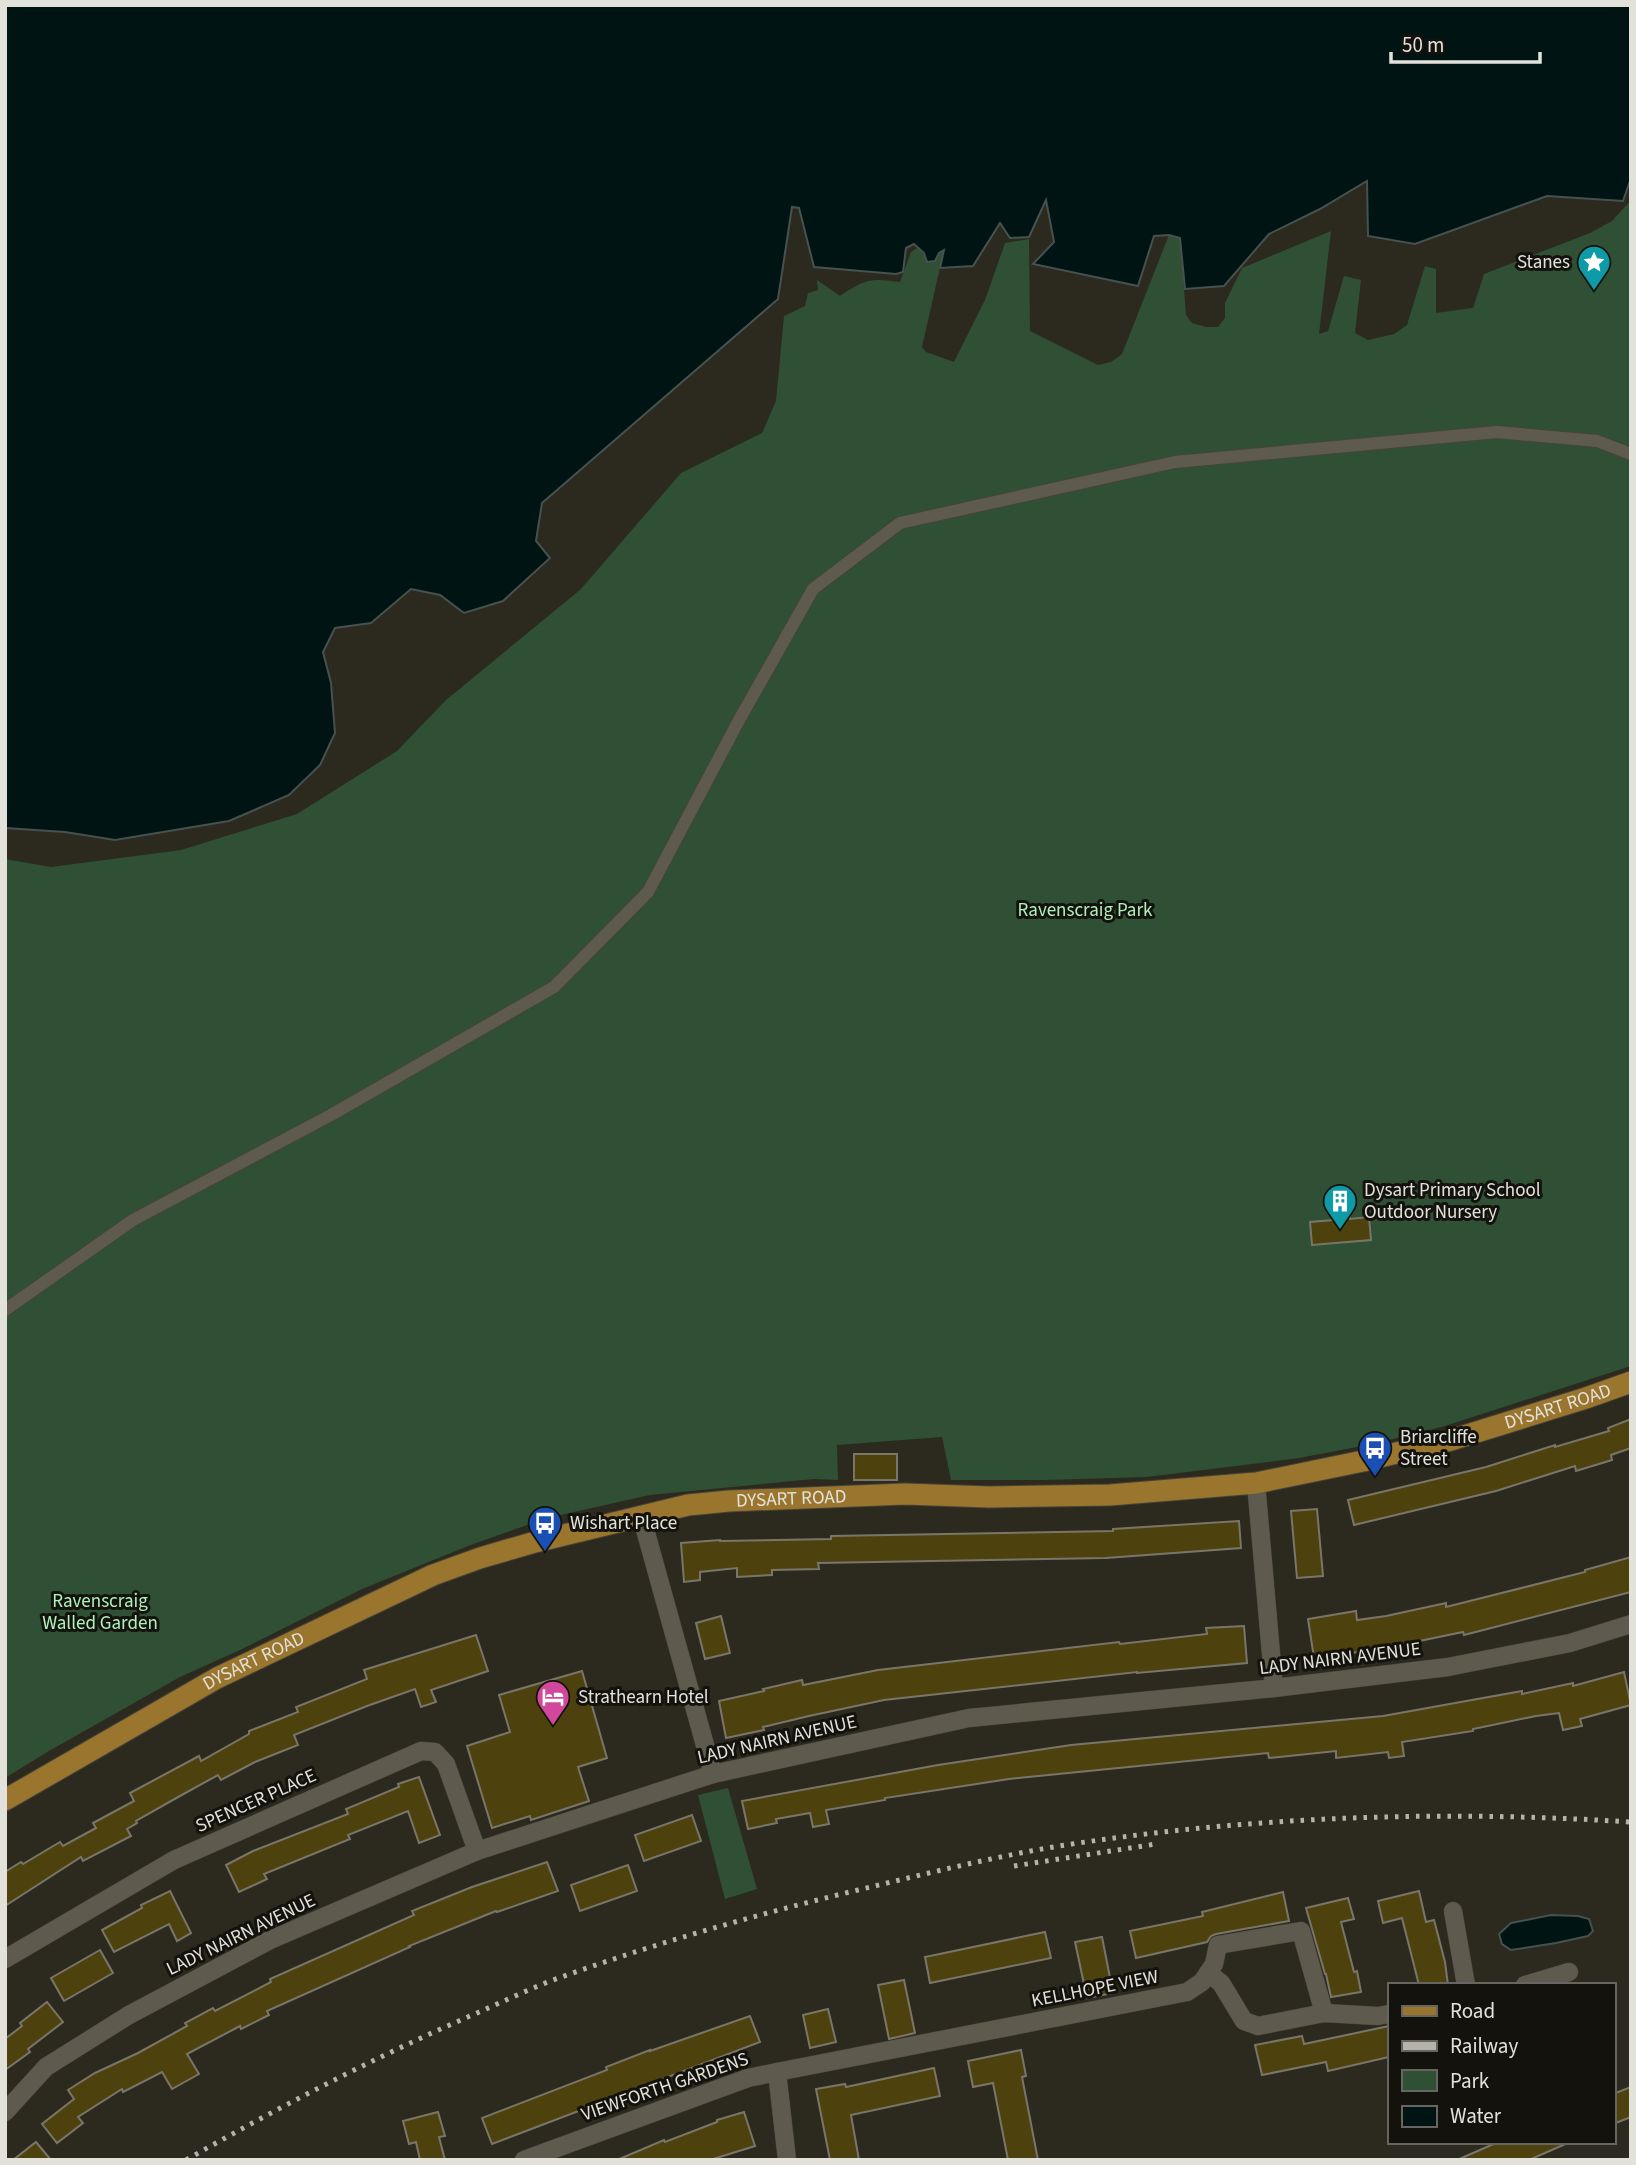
<svg xmlns="http://www.w3.org/2000/svg" width="1636" height="2165" font-family="'Source Sans 3',sans-serif">
<style>
.green{fill:#2f5035}
.water{fill:#011414;stroke:#45524f;stroke-width:2}
.building{fill:#4d420e;stroke:#797669;stroke-width:2}
.lines{fill:none;stroke-linecap:round;stroke-linejoin:round}
.pedestrian-casing{stroke:#46443a;stroke-width:14}
.minor-casing{stroke:#46443a;stroke-width:19}
.primary-casing{stroke:#46443a;stroke-width:23}
.pedestrian{stroke:#5e5b4e;stroke-width:12}
.minor{stroke:#5e5b4e;stroke-width:18}
.primary{stroke:#99752e;stroke-width:21}
.rail{stroke:#b5b3aa;stroke-width:5;stroke-dasharray:3.5 7;stroke-linecap:butt}
.labels{text-anchor:middle;dominant-baseline:central;stroke-width:6;stroke-linejoin:round;paint-order:stroke}
.poi-label{font-size:19px;fill:#e3e2da;stroke:#13120d;text-anchor:start}
.park-label{font-size:19px;fill:#aff1ba;stroke:#13120d}
.street-label{font-size:19px;fill:#e3e2da;stroke:#13120d}
</style>
<rect width="100%" height="100%" fill="#2c291e"/>
<g class="green">
<path d="M 1631,200 L 1631,243 L 1629,253 L 1631,254 L 1631,1366 L 1445,1426 L 1373,1444 L 1299,1458 L 1147,1477 L 1045,1480 L 951,1480 L 942,1437 L 837,1445 L 838,1480 L 814,1479 L 650,1495 L 547,1518 L 468,1546 L 362,1589 L 240,1650 L 180,1677 L 49,1751 L 5,1778 L 5,859 L 51,867 L 181,850 L 297,814 L 397,751 L 446,700 L 581,589 L 681,473 L 762,433 L 776,401 L 784,316 L 805,306 L 808,293 L 818,290 L 817,280 L 840,296 C 866,279 869,278 900,282 L 911,252 L 917,248 C 925,254 935,255 944,250 L 922,347 L 926,352 L 954,362 L 985,300 L 1005,243 L 1029,239 L 1030,331 L 1098,365 L 1111,362 L 1122,354 L 1169,235 L 1180,238 L 1186,315 L 1192,323 L 1206,327 L 1218,327 L 1225,318 L 1225,303 L 1242,268 L 1331,231 L 1319,334 L 1328,331 L 1344,276 L 1361,280 L 1355,333 L 1368,340 L 1394,334 L 1407,325 L 1425,266 L 1436,269 L 1436,313 L 1473,308 L 1484,274 L 1590,233 L 1612,221 Z"/>
<path d="M 728,1788 L 757,1889 L 725,1899 L 698,1795 Z"/>
</g>
<g class="water">
<path d="M 5,5 L 1631,5 L 1631,178 L 1623,201 L 1547,196 L 1415,244 L 1368,236 L 1367,181 L 1320,209 L 1269,234 L 1224,286 L 1185,289 L 1180,238 L 1169,235 L 1154,236 L 1138,286 L 1033,264 L 1054,242 L 1046,200 L 1029,237 L 1010,238 L 1000,223 L 973,266 L 940,268 L 944,250 L 939,253 L 935,261 L 927,262 L 924,253 L 914,244 L 906,248 L 903,272 L 896,274 L 814,267 L 799,208 L 792,207 L 778,299 L 542,503 L 536,541 L 550,558 L 503,601 L 464,613 L 440,595 L 411,589 L 371,623 L 335,628 L 323,652 L 331,683 L 335,733 L 320,765 L 289,795 L 229,821 L 115,840 L 65,832 L 5,828 Z"/>
<path d="M 1551,1915 L 1578,1916 L 1589,1919 L 1593,1931 L 1588,1936 L 1556,1943 L 1511,1950 L 1502,1944 L 1499,1934 L 1511,1923 Z"/>
</g>
<g class="building">
<path d="M 1349,1211 L 1350,1219 L 1369,1217 L 1371,1240 L 1312,1245 L 1310,1222 L 1333,1220 L 1332,1213 Z"/>
<path d="M 1631,1419 L 1631,1448 L 1611,1455 L 1612,1460 L 1576,1471 L 1575,1466 L 1496,1491 L 1354,1525 L 1348,1500 L 1486,1467 L 1555,1445 L 1555,1447 L 1609,1431 L 1608,1428 Z"/>
<rect x="854" y="1454" width="43" height="26"/>
<path d="M 1317,1509 L 1323,1576 L 1297,1578 L 1291,1511 Z"/>
<path d="M 1239,1521 L 1241,1548 L 1106,1558 L 818,1563 L 819,1569 L 772,1570 L 772,1575 L 737,1577 L 737,1568 L 700,1572 L 700,1580 L 684,1582 L 681,1543 L 720,1540 L 720,1541 L 831,1539 L 831,1536 L 1113,1531 L 1113,1529 Z"/>
<path d="M 1631,1557 L 1631,1592 L 1464,1635 L 1463,1632 L 1381,1649 L 1314,1658 L 1308,1619 L 1356,1611 L 1357,1620 L 1386,1616 L 1446,1603 L 1446,1607 L 1585,1572 L 1585,1570 Z"/>
<path d="M 721,1616 L 730,1653 L 705,1659 L 696,1623 Z"/>
<path d="M 1244,1626 L 1247,1663 L 1137,1673 L 1137,1672 L 884,1700 L 809,1716 L 763,1727 L 764,1730 L 726,1738 L 719,1701 L 764,1691 L 763,1689 L 802,1680 L 803,1685 L 878,1670 L 1119,1642 L 1120,1644 L 1207,1634 L 1206,1628 Z"/>
<path d="M 476,1635 L 488,1671 L 431,1690 L 436,1702 L 421,1707 L 415,1689 L 367,1706 L 294,1735 L 298,1745 L 255,1762 L 221,1780 L 218,1775 L 180,1796 L 136,1821 L 137,1823 L 127,1829 L 131,1836 L 83,1861 L 81,1857 L 5,1906 L 5,1872 L 21,1862 L 23,1864 L 60,1842 L 63,1846 L 96,1828 L 93,1823 L 134,1801 L 130,1793 L 199,1756 L 201,1761 L 249,1734 L 249,1731 L 298,1712 L 296,1707 L 367,1679 L 364,1670 Z"/>
<path d="M 582,1671 L 607,1758 L 578,1767 L 589,1801 L 531,1820 L 530,1816 L 492,1828 L 467,1746 L 510,1732 L 499,1695 Z"/>
<path d="M 1624,1672 L 1631,1705 L 1580,1719 L 1582,1726 L 1563,1730 L 1559,1713 L 1536,1716 L 1473,1729 L 1473,1731 L 1402,1742 L 1404,1756 L 1389,1758 L 1388,1752 L 1336,1758 L 1336,1751 L 1269,1758 L 1268,1753 L 1009,1779 L 885,1798 L 885,1800 L 826,1810 L 829,1824 L 813,1827 L 810,1813 L 776,1819 L 777,1823 L 748,1829 L 742,1801 L 938,1765 L 1071,1745 L 1383,1716 L 1522,1691 L 1522,1694 L 1573,1683 L 1573,1686 Z"/>
<path d="M 419,1777 L 440,1835 L 419,1843 L 408,1811 L 348,1835 L 350,1839 L 264,1874 L 267,1879 L 239,1892 L 226,1865 L 253,1851 L 348,1814 L 346,1809 L 399,1787 L 398,1784 Z"/>
<path d="M 692,1815 L 701,1841 L 644,1861 L 635,1835 Z"/>
<path d="M 547,1862 L 558,1891 L 497,1912 L 496,1911 L 409,1946 L 410,1947 L 267,2011 L 269,2015 L 241,2029 L 240,2026 L 187,2054 L 199,2074 L 172,2089 L 162,2072 L 123,2092 L 122,2089 L 78,2117 L 83,2123 L 57,2143 L 42,2124 L 74,2099 L 68,2090 L 95,2073 L 138,2053 L 187,2026 L 185,2023 L 213,2008 L 215,2011 L 271,1982 L 270,1979 L 414,1915 L 412,1911 L 472,1887 Z"/>
<path d="M 628,1865 L 637,1891 L 580,1911 L 571,1885 Z"/>
<path d="M 170,1891 L 191,1933 L 177,1941 L 169,1924 L 114,1952 L 102,1930 L 142,1908 L 141,1905 Z"/>
<path d="M 1419,1891 L 1426,1922 L 1434,1920 L 1445,1962 L 1448,1985 L 1419,1985 L 1402,1918 L 1383,1923 L 1378,1901 Z"/>
<path d="M 1283,1892 L 1289,1921 L 1216,1934 L 1211,1936 L 1207,1942 L 1136,1958 L 1130,1931 L 1203,1916 L 1202,1912 Z"/>
<path d="M 1348,1898 L 1354,1919 L 1341,1922 L 1354,1972 L 1357,1971 L 1361,1992 L 1331,1997 L 1326,1974 L 1325,1974 L 1306,1908 Z"/>
<path d="M 1045,1932 L 1051,1958 L 930,1983 L 925,1957 Z"/>
<path d="M 1102,1937 L 1113,1993 L 1087,1998 L 1075,1942 Z"/>
<path d="M 100,1950 L 113,1973 L 64,2001 L 51,1978 Z"/>
<path d="M 904,1980 L 915,2033 L 889,2039 L 878,1985 Z"/>
<path d="M 47,2002 L 63,2022 L 28,2049 L 30,2052 L 5,2070 L 5,2039 L 22,2026 L 20,2023 Z"/>
<path d="M 828,2009 L 836,2042 L 810,2048 L 803,2015 Z"/>
<path d="M 750,2016 L 760,2042 L 492,2144 L 482,2118 L 607,2070 L 606,2067 L 650,2050 L 650,2051 Z"/>
<path d="M 1389,2026 L 1389,2057 L 1328,2071 L 1326,2062 L 1262,2075 L 1255,2045 L 1302,2036 L 1304,2044 Z"/>
<path d="M 1021,2050 L 1026,2076 L 1022,2077 L 1038,2160 L 1008,2160 L 993,2083 L 973,2087 L 968,2061 Z"/>
<path d="M 934,2068 L 940,2096 L 851,2115 L 859,2160 L 830,2160 L 816,2089 L 845,2084 L 846,2087 Z"/>
<path d="M 1631,2087 L 1631,2117 L 1613,2124 L 1613,2094 Z"/>
<path d="M 438,2112 L 445,2136 L 439,2137 L 445,2160 L 420,2160 L 416,2142 L 409,2144 L 403,2121 Z"/>
<path d="M 744,2112 L 755,2146 L 710,2160 L 617,2160 L 664,2140 L 665,2142 L 717,2122 L 717,2120 Z"/>
<path d="M 36,2142 L 51,2160 L 13,2160 Z"/>
<path d="M 1498,2142 L 1570,2142 L 1529,2160 L 1457,2160 Z"/>
</g>
<g class="lines">
<defs>
<path id="pedestrian" d="M 5,1310 L 133,1220 L 331,1115 L 554,987 L 648,892 L 738,722 L 813,589 L 900,523 L 1175,462 L 1497,432 L 1597,441 L 1631,454"/>
<g id="minor">
<path d="M 1256,1483 L 1274,1688"/>
<path d="M 641,1515 L 713,1774"/>
<path d="M 1453,1911 L 1466,1985"/>
<path d="M 5,1959 L 174,1860 L 421,1751 L 435,1752 L 446,1764 L 477,1851"/>
<path d="M 1208,1973 L 1214,1964 L 1218,1945 L 1301,1931 L 1324,2013"/>
<path d="M 1525,1985 L 1569,1972"/>
<path d="M 777,2072 L 1187,1992 L 1202,1982 L 1208,1973 L 1221,1983 L 1244,2021 L 1258,2026 L 1324,2013 L 1378,2016 L 1389,2014"/>
<path d="M 5,2112 L 46,2067 L 129,2015 L 270,1940 L 477,1851 L 713,1774 L 969,1718 L 1274,1688 L 1448,1667 L 1570,1643 L 1631,1624"/>
<path d="M 524,2160 L 748,2078 L 777,2072 L 787,2160"/>
</g>
<g id="primary">
<path id="s1" d="M 5,1800 L 217,1678 L 433,1575 L 480,1558 L 535,1542 L 688,1505 L 729,1501 L 905,1494 L 989,1497 L 1110,1495 L 1256,1483 L 1363,1461 L 1451,1440 L 1586,1398 L 1631,1382"/>
</g>
</defs>
<use href="#pedestrian" class="pedestrian-casing"/>
<use href="#minor" class="minor-casing"/>
<use href="#primary" class="primary-casing"/>
<use href="#pedestrian" class="pedestrian"/>
<use href="#minor" class="minor"/>
<use href="#primary" class="primary"/>
<g class="rail">
<path d="M 1014,1866 L 1156,1844"/>
<path d="M 186,2160 C 281,2106 377,2056 477,2013 C 502,2002 527,1990 553,1980 C 653,1944 754,1915 858,1890 C 929,1873 1000,1855 1072,1844 C 1258,1816 1444,1810 1631,1822"/>
</g>
</g>
<defs>
<symbol id="sight-pin" viewBox="-11 -11 22 30"><path d="M0 17L-7.5 6A9.5 9.5 0 1 1 7.5 6Z" fill="#0f9aa8" stroke="#13120d"/><path d="M0-6L1.8-2.2L6-1.7L2.9 1.2L3.7 5.4L0 3.3L-3.7 5.4L-2.9 1.2L-6-1.7L-1.8-2.2Z" fill="#fff"/></symbol>
<symbol id="building-pin" viewBox="-11 -11 22 30"><path d="M0 17L-7.5 6A9.5 9.5 0 1 1 7.5 6Z" fill="#0f9aa8" stroke="#13120d"/><path d="M-4-6H4V6H1V3H-1V6H-4ZM-2.5-4.3h1.7v1.8h-1.7ZM.8-4.3h1.7v1.8H.8ZM-2.5-1h1.7V.8h-1.7ZM.8-1h1.7V.8H.8Z" fill="#fff"/></symbol>
<symbol id="bus-pin" viewBox="-11 -11 22 30"><path d="M0 17L-7.5 6A9.5 9.5 0 1 1 7.5 6Z" fill="#1a4fb4" stroke="#13120d"/><path d="M-5-6H5V4H4V6H2V4H-2V6H-4V4H-5ZM-3.5-4V0h7V-4ZM-3.5 1.2v1.5H-2V1.2ZM2 1.2v1.5H3.5V1.2Z" fill="#fff"/></symbol>
<symbol id="hotel-pin" viewBox="-11 -11 22 30"><path d="M0 17L-7.5 6A9.5 9.5 0 1 1 7.5 6Z" fill="#d1479c" stroke="#13120d"/><path d="M-6-4.5h1.5V1H6V5H4.5V3h-9V5H-6ZM-4 0a1.8 1.8 0 1 1 3.6 0ZM.5 0V-2.5h3Q6-2.5 6 0Z" fill="#fff"/></symbol>
</defs>
<g fill-rule="evenodd">
<use href="#sight-pin" x="1575" y="243" width="38" height="52"/>
<use href="#building-pin" x="1321" y="1182" width="38" height="52"/>
<use href="#bus-pin" x="1356" y="1429" width="38" height="52"/>
<use href="#bus-pin" x="526" y="1504" width="38" height="52"/>
<use href="#hotel-pin" x="534" y="1678" width="38" height="52"/>
</g>
<g class="labels">
<g class="poi-label">
<text x="1570" y="262" text-anchor="end">Stanes</text>
<text x="1364" y="1190">Dysart Primary School<tspan x="1364" dy="22">Outdoor Nursery</tspan></text>
<text x="1400" y="1437">Briarcliffe<tspan x="1400" dy="22">Street</tspan></text>
<text x="570" y="1523">Wishart Place</text>
<text x="578" y="1697">Strathearn Hotel</text>
</g>
<g class="park-label">
<text x="1085" y="910">Ravenscraig Park</text>
<text x="100" y="1601">Ravenscraig<tspan x="100" dy="22">Walled Garden</tspan></text>
</g>
<g class="street-label">
<text stroke="none"><textPath href="#s1" startOffset="1629">DYSART ROAD</textPath></text>
<text stroke="none"><textPath href="#s1" startOffset="852">DYSART ROAD</textPath></text>
<text transform="translate(1340 1659) rotate(-7)">LADY NAIRN AVENUE</text>
<text stroke="none"><textPath href="#s1" startOffset="285">DYSART ROAD</textPath></text>
<text transform="translate(777 1740) rotate(-13)">LADY NAIRN AVENUE</text>
<text transform="translate(256 1801) rotate(-24)">SPENCER PLACE</text>
<text transform="translate(241 1935) rotate(-26)">LADY NAIRN AVENUE</text>
<text transform="translate(1095 1989) rotate(-11)">KELLHOPE VIEW</text>
<text transform="translate(665 2087) rotate(-19)">VIEWFORTH GARDENS</text>
</g>
</g>
<rect width="1636" height="2165" fill="none" stroke="#e3e2da" stroke-width="14"/>
<rect x="1388" y="1983" width="228" height="161" fill="#13120d" stroke="#66655f" stroke-width="2"/>
<rect x="1402" y="2006" width="35" height="10" fill="#99752e" stroke="#66655f" stroke-width="2"/>
<text x="1450" y="2018" font-size="21" fill="#e3e2da">Road</text>
<rect x="1402" y="2041" width="35" height="10" fill="#b5b3aa" stroke="#66655f" stroke-width="2"/>
<text x="1450" y="2053" font-size="21" fill="#e3e2da">Railway</text>
<rect x="1402" y="2070" width="35" height="21" fill="#2f5035" stroke="#66655f" stroke-width="2"/>
<text x="1450" y="2088" font-size="21" fill="#e3e2da">Park</text>
<rect x="1402" y="2106" width="35" height="21" fill="#011414" stroke="#66655f" stroke-width="2"/>
<text x="1450" y="2123" font-size="21" fill="#e3e2da">Water</text>
<path d="M1391 52v10h149v-10" fill="none" stroke="#e3e2da" stroke-width="3.5"/>
<text x="1402" y="52" font-size="21" fill="#e3e2da" stroke="#13120d" stroke-width="5" paint-order="stroke">50 m</text>
</svg>
